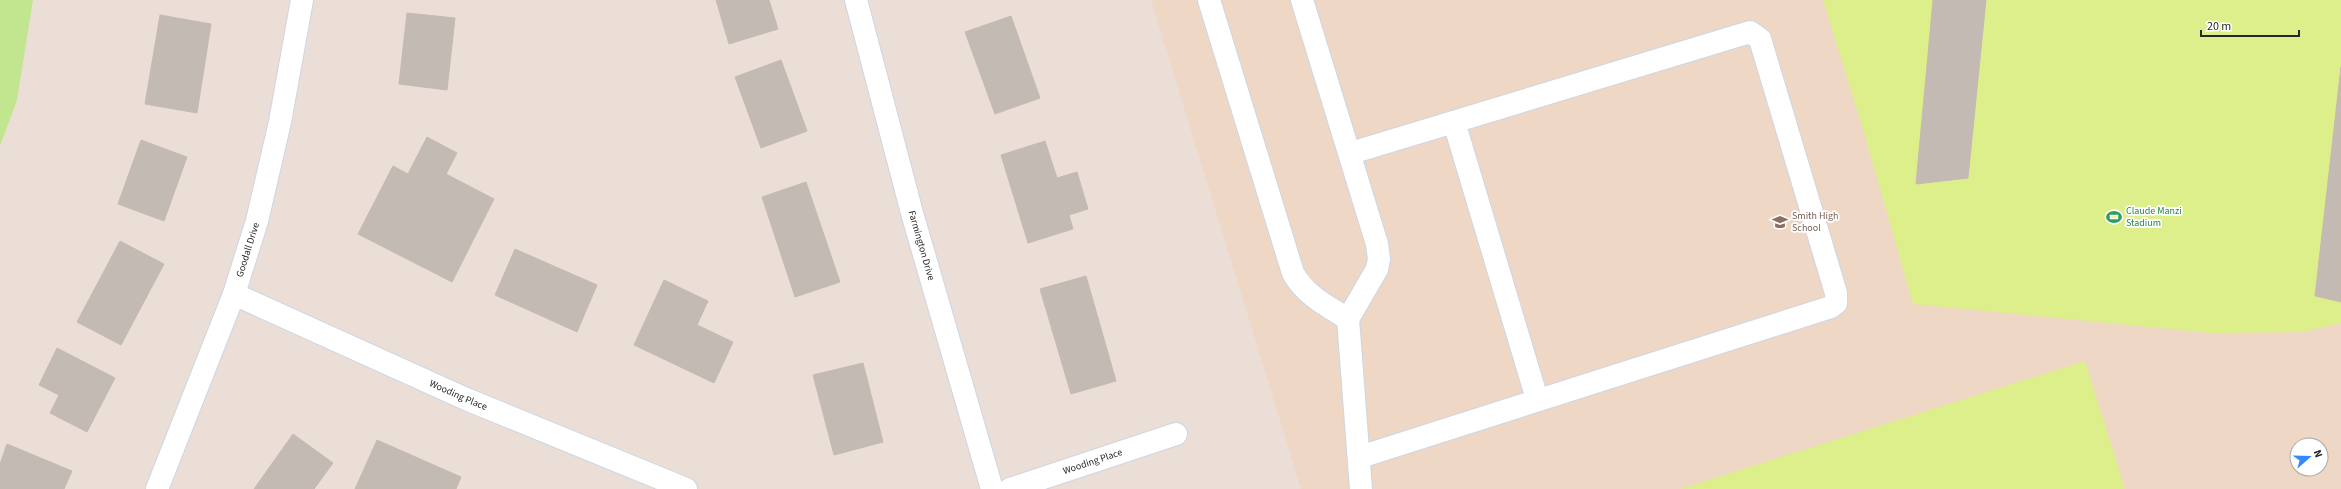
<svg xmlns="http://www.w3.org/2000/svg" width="2341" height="489" font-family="'Source Sans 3',sans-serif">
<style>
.education{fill:#efd7c5;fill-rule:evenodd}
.green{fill:#c2e68f}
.pitch{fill:#ddef8a}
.building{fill:#c2bab3;stroke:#c6bab1}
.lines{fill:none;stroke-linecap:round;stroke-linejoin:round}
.minor-casing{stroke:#cdd6e2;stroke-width:24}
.minor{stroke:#fff;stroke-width:22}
.labels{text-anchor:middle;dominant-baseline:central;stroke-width:3.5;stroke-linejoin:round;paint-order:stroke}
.leisure-label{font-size:10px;fill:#27864d;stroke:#fff;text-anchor:start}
.education-label{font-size:10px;fill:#785e54;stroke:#fff;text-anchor:start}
.street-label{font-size:10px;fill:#272727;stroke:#fff}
</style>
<rect width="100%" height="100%" fill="#ebded7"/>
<path class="education" d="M 1151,0 L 2341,0 L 2341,489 L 1301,489 ZM 2297,445 L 2321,445 L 2321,469 L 2297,469 Z"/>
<path class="green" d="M 0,0 L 33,0 L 17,100 L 0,146 Z"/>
<g class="pitch">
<path d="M 1823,0 L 2341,0 L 2341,323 L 2301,332 L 2210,333 L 1913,304 L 1863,129 Z"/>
<path d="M 2085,361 L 2125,489 L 1680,489 Z"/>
</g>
<g class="building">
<path d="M 716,0 L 769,0 L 778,29 L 729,44 Z"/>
<path d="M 1933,0 L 1986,0 L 1968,178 L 1916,184 Z"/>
<path d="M 407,13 L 455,18 L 447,90 L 399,84 Z"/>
<path d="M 160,15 L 211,24 L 197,113 L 145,104 Z"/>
<path d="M 1011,16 L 1040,98 L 995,114 L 965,32 Z"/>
<path d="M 781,60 L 807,131 L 761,148 L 735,77 Z"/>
<path d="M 2341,67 L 2341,302 L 2315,296 Z"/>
<path d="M 427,137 L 457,153 L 446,174 L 494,199 L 452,282 L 358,234 L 393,166 L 408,174 Z"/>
<path d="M 141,140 L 187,157 L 164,221 L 118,204 Z"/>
<path d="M 1045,141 L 1057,178 L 1077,172 L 1088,209 L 1069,215 L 1073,229 L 1028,243 L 1001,155 Z"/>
<path d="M 806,182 L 840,282 L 795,297 L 762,197 Z"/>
<path d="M 120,241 L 164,264 L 121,345 L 77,322 Z"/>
<path d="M 515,249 L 597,285 L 577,332 L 495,295 Z"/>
<path d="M 1086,276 L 1116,381 L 1071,394 L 1040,289 Z"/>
<path d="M 664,280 L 708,301 L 697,325 L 733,342 L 714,383 L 634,345 Z"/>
<path d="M 57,348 L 115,378 L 87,432 L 50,413 L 59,395 L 39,385 Z"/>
<path d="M 863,363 L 883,442 L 834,455 L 813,375 Z"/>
<path d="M 293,434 L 333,463 L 314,489 L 254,489 Z"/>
<path d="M 377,440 L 461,477 L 456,489 L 355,489 Z"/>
<path d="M 7,444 L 72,471 L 64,489 L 0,489 L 0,464 Z"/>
</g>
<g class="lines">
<defs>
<g id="minor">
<path id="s1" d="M 856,0 L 912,213 L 992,489"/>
<path d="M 1209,0 L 1293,273 C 1305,295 1327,306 1348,319 L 1361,489"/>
<path d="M 1302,0 L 1377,244 L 1379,259 L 1377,269 L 1348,319"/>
<path d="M 1454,122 L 1537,399"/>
<path d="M 1351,153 L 1750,32 L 1760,39 L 1836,293 L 1836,303 L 1831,307 L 1360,457"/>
<path id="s2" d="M 234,294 L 466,399 L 686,489"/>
<path id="s3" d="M 157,489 L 234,294 L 257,221 L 280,122 L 302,0"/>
<path id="s4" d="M 1010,489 L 1176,434"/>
</g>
</defs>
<use href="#minor" class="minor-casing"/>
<use href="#minor" class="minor"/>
</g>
<defs>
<symbol id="stadium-bare" viewBox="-9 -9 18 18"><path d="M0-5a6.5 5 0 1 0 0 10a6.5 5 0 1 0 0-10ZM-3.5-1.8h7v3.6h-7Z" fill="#2e9e5b" stroke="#fff" stroke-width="2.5" paint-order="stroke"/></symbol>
<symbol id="school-bare" viewBox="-9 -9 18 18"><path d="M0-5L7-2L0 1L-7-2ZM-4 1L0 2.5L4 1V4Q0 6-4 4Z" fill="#8d6e63" stroke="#fff" stroke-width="2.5" paint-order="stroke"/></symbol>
</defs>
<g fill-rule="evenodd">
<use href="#stadium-bare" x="2103" y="206" width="22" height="22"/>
<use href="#school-bare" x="1769" y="211" width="22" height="22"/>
</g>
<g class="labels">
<g class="leisure-label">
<text x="2126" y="211">Claude Manzi<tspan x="2126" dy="12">Stadium</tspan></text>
</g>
<g class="education-label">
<text x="1792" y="216">Smith High<tspan x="1792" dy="12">School</tspan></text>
</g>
<g class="street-label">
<text stroke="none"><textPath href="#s1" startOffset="254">Farmington Drive</textPath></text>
<text stroke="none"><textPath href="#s3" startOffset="256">Goodall Drive</textPath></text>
<text stroke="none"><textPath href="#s2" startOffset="246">Wooding Place</textPath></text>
<text stroke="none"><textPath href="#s4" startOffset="87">Wooding Place</textPath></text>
</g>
</g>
<g transform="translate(2309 457) rotate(70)"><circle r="19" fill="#ffffff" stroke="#a9a9a9"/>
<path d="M0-3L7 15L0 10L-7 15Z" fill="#318aff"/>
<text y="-6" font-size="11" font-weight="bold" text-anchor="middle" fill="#272727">N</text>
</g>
<path d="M2201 30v6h98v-6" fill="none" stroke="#272727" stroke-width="2"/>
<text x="2207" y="30" font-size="12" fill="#272727" stroke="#ffffff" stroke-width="3" paint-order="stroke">20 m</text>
</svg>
